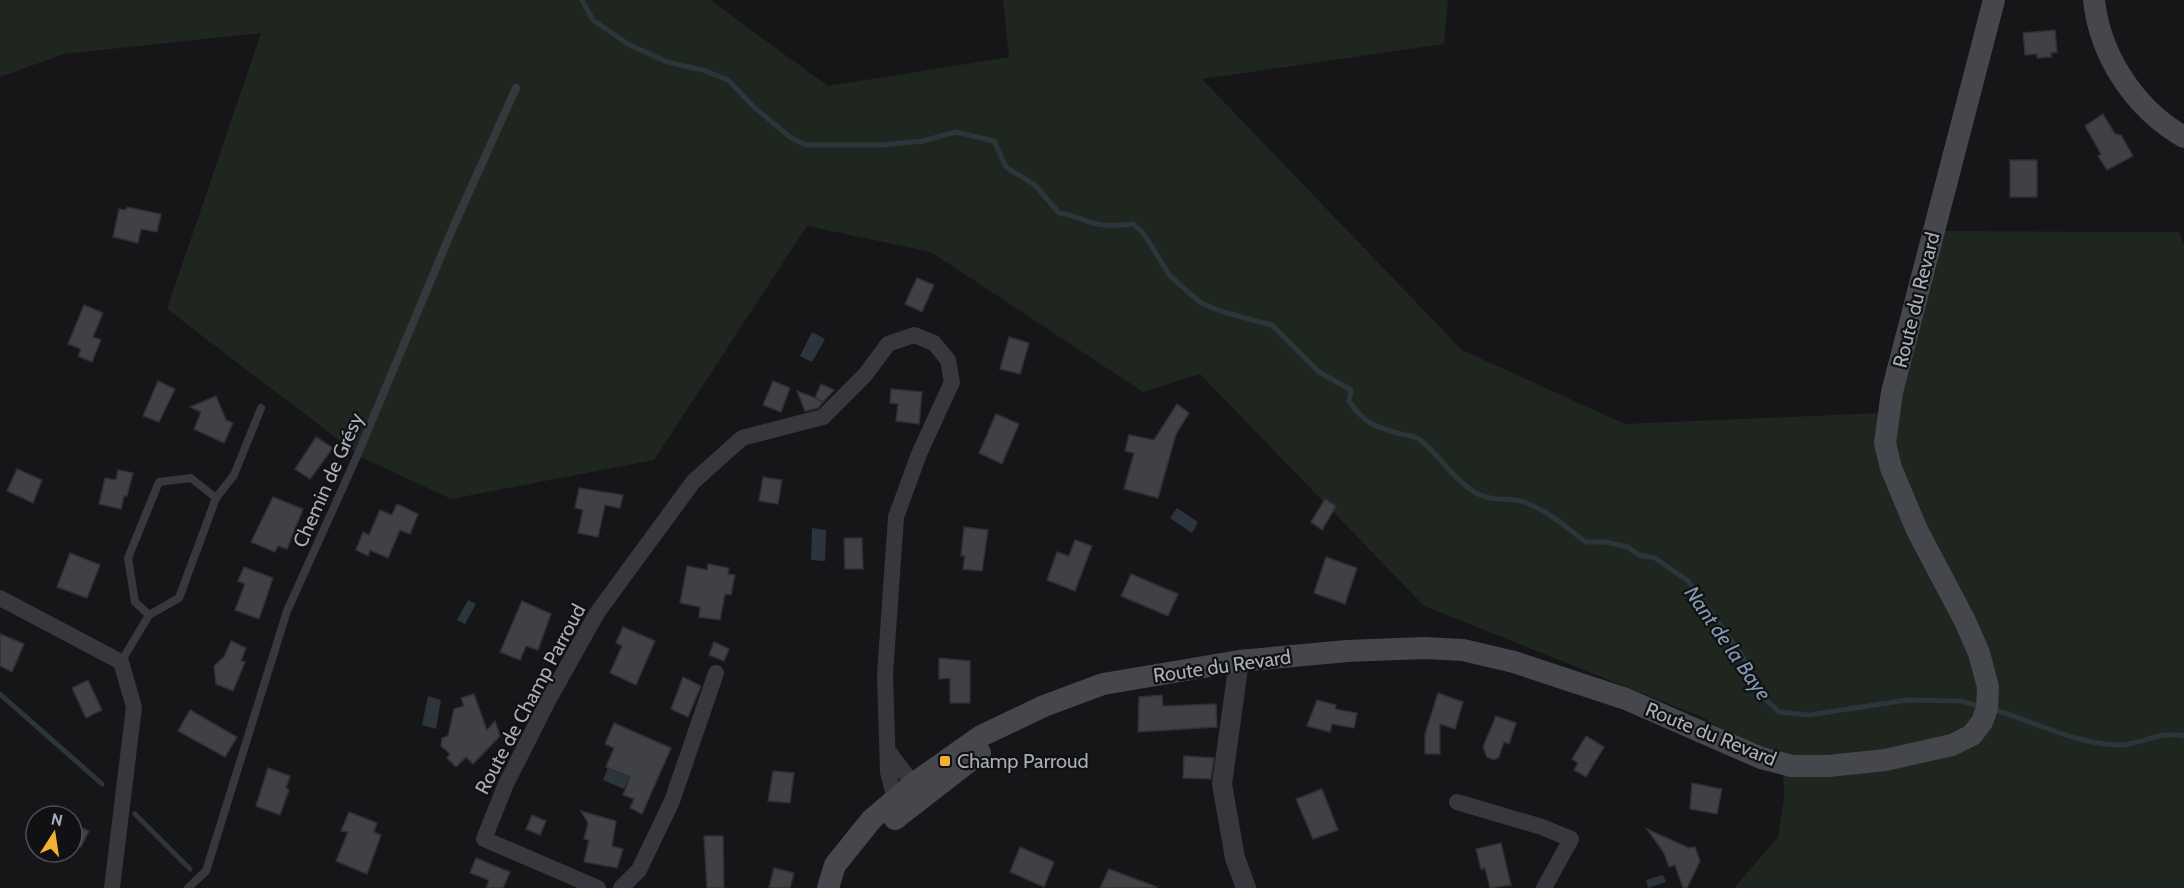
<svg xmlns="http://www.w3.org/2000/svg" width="2184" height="888" font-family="Cabin,sans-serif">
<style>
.green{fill:#1e261f}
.water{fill:#2c353c}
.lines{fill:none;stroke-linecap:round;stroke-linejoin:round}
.stream{stroke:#2c353c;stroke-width:5}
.building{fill:#404145;stroke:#303034;stroke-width:1.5}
.service{stroke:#37383d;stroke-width:8}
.minor{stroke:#37383d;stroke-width:16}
.tertiary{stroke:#37383d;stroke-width:20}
.secondary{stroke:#45474d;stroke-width:22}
.poi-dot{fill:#f2b134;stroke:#111113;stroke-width:2}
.labels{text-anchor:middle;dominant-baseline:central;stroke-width:4.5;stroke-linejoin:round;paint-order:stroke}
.street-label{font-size:20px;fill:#a8adb8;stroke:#111113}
.poi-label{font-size:20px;fill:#a8adb8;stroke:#111113;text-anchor:start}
.water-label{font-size:21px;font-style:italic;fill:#7f9bb3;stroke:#111113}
</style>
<rect width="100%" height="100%" fill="#161618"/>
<path class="green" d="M 0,0 L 710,0 L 828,86 L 1009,57 L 1003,0 L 1448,0 L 1444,44 L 1202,79 L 1462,350 L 1625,424 L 1880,413 L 1929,231 L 2179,232 L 2184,245 L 2184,888 L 1734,888 L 1778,837 L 1784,799 L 1783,768 L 1704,718 L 1424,606 L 1200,374 L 1143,392 L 931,252 L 807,226 L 654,460 L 451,499 L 361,457 L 167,309 L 261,33 L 64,54 L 0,77 Z"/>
<g class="water">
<path d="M 812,332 L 825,339 L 812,362 L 800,356 Z"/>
<path d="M 1177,508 L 1198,522 L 1192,533 L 1170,518 Z"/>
<path d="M 812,528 L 826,530 L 825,561 L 811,560 Z"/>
<path d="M 468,600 L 476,604 L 465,624 L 457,620 Z"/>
<path d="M 428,696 L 441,700 L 436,729 L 422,725 Z"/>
<path d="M 608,768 L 629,777 L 624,789 L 603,780 Z"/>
<path d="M 1663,875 L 1666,882 L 1648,888 L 1646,880 Z"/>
</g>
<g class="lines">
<g class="stream">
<path d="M 582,0 L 593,20 L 628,44 L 667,62 L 703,70 L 728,80 L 755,108 L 791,138 L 806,145 L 881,145 L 923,141 L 956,132 L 994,141 L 1006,167 L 1035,185 L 1059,213 C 1072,214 1081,220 1093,223 C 1106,227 1119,225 1133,224 L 1144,234 L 1170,276 L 1201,303 L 1223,312 L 1272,325 L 1319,372 L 1351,390 L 1349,401 C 1365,424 1375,427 1401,434 C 1407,435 1414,436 1419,439 C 1440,455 1455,483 1480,495 C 1494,502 1509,497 1524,502 C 1549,511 1566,528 1586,542 L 1605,542 L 1628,547 L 1639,555 L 1655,558 L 1688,581 L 1743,657 L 1764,698 L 1779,712 L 1809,715 L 1907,700 L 1961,701 L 1980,706"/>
<path d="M 0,694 L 102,784"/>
<path d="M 1992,709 C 2033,721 2073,743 2116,745 C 2141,746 2157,730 2184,736"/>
<path d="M 135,814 L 190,869"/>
</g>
</g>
<g class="building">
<path d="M 2055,30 L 2057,52 L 2051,53 L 2051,57 L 2037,58 L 2037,54 L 2025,55 L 2023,33 Z"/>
<path d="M 2103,114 L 2115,134 L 2121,135 L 2133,156 L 2107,170 L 2098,156 L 2101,154 L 2085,126 Z"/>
<rect x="2010" y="160" width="27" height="37"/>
<path d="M 127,207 L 161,214 L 157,232 L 141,229 L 138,243 L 113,237 L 119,209 L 126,210 Z"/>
<path d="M 917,278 L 934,285 L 922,312 L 905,304 Z"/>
<path d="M 84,305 L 103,313 L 93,337 L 101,340 L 92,362 L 78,356 L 81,349 L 68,344 Z"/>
<path d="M 1009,337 L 1029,343 L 1020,374 L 1000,369 Z"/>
<path d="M 158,381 L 175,389 L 159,422 L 143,416 Z"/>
<path d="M 773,381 L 790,388 L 781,412 L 763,405 Z"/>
<path d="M 821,384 L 834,390 L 823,402 L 815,398 Z"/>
<path d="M 891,389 L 922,392 L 919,424 L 896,421 L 898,404 L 890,403 Z"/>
<path d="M 797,391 L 813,397 L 823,402 L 818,408 L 805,411 Z"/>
<path d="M 216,396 L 226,420 L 233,423 L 224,443 L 194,429 L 201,412 L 190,407 Z"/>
<path d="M 1177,404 L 1189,413 L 1176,434 L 1158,498 L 1124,489 L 1134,453 L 1125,451 L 1129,435 L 1154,440 Z"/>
<path d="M 996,414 L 1019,424 L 1002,464 L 979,453 Z"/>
<path d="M 316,437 L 333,448 L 310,479 L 295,469 Z"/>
<path d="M 17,469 L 42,480 L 33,503 L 7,491 Z"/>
<path d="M 118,470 L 133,473 L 127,496 L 124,496 L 121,509 L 99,504 L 105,478 L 116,480 Z"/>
<path d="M 763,477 L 782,480 L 778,504 L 759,501 Z"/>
<path d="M 579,488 L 623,495 L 620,508 L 605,505 L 598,537 L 578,533 L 583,510 L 575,508 Z"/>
<path d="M 273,497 L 303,509 L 287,549 L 278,546 L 275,552 L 251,542 Z"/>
<path d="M 1325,499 L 1336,506 L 1322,530 L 1311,522 Z"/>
<path d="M 397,504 L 418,514 L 410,534 L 400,530 L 388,558 L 370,550 L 368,556 L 356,550 L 363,532 L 369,535 L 380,510 L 392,515 Z"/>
<path d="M 964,527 L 988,530 L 982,571 L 963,569 L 965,556 L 961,556 Z"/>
<path d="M 844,538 L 862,538 L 863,569 L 845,569 Z"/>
<path d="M 1075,540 L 1092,546 L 1075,591 L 1047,580 L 1057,552 L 1069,556 Z"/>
<path d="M 70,553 L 100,565 L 87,598 L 57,587 Z"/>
<path d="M 1326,557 L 1357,568 L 1345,604 L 1314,593 Z"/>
<path d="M 708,564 L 729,568 L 728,574 L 735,575 L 731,595 L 725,594 L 720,620 L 699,617 L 700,607 L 680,603 L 687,566 L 707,570 Z"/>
<path d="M 244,567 L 273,578 L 259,619 L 235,610 L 245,584 L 238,581 Z"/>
<path d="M 1131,574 L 1178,594 L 1168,616 L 1121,596 Z"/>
<path d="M 522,601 L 551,614 L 538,650 L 526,646 L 520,660 L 500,652 Z"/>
<path d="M 623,627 L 655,641 L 636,685 L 610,673 L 622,646 L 616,643 Z"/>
<path d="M 0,634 L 24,644 L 12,672 L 0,666 Z"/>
<path d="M 231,641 L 246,648 L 241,661 L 245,662 L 233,691 L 216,684 L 214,666 L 224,657 Z"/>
<path d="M 714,642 L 729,649 L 724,661 L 709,655 Z"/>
<path d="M 939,658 L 970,661 L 970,703 L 950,703 L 950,678 L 939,679 Z"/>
<path d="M 683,677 L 701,686 L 688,717 L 671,709 Z"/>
<path d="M 88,680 L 102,710 L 86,718 L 72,688 Z"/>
<path d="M 1438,693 L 1463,702 L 1455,729 L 1440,724 L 1440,754 L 1425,754 L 1425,734 Z"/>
<path d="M 474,694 L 487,730 L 495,721 L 500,736 L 473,764 L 466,757 L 456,767 L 447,758 L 450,754 L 441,746 L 442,738 L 448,736 L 454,709 L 464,706 L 461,698 Z"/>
<path d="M 1162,695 L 1163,706 L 1216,704 L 1217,727 L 1138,732 L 1139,697 Z"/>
<path d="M 1317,700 L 1336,705 L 1335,709 L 1357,713 L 1354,728 L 1332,724 L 1330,732 L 1307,726 Z"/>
<path d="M 190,710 L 237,737 L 225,757 L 178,731 Z"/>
<path d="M 1496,716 L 1516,723 L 1509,744 L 1504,742 L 1499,757 L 1494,760 L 1487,757 L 1483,747 Z"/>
<path d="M 614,723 L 671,748 L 642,814 L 630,808 L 634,799 L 623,795 L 630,777 L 606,767 L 614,748 L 605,744 Z"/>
<path d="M 1586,736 L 1604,747 L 1586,777 L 1574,770 L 1578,763 L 1572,759 Z"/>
<path d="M 1184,756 L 1214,758 L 1211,779 L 1183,778 Z"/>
<path d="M 268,768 L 290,776 L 286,788 L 289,790 L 280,815 L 256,806 Z"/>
<path d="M 773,771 L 794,773 L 790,803 L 768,801 Z"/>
<path d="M 1692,783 L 1722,789 L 1717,814 L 1690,809 Z"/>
<path d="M 1322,789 L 1338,830 L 1313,839 L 1296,799 Z"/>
<path d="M 581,811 L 616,821 L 612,846 L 623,849 L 617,868 L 584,862 L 589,840 L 584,839 L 588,823 Z"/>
<path d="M 349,812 L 377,823 L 374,832 L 381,835 L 367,874 L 336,861 L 348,832 L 341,831 Z"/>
<path d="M 532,815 L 546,821 L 540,835 L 526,829 Z"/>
<path d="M 72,823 L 89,831 L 81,847 L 72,842 Z"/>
<path d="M 1647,829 L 1689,848 L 1695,847 L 1700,861 L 1687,888 L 1683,888 L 1675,865 L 1669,867 L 1664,853 Z"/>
<path d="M 704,836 L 723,836 L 724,888 L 707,888 Z"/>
<path d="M 1501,843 L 1511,885 L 1490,888 L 1485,868 L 1481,869 L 1476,849 Z"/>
<path d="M 1020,847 L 1054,862 L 1044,887 L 1010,872 Z"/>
<path d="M 476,858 L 510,872 L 503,888 L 486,888 L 489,880 L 470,873 Z"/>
<path d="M 774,868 L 794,873 L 790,888 L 769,888 Z"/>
<path d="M 1109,869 L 1157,887 L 1156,888 L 1100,888 Z"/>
</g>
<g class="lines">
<g class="service">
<path d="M 216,498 L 234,475 L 261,408"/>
<path d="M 121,662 L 149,615 L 179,598 L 216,498 L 191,478 L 159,482 L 128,558 L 135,602 L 149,615"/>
<path d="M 188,888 L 206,871 L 287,611 L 357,456 L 452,230 L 516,88"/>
</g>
<g class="minor">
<path d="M 0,598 L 121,662 L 134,707 L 112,888"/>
<path d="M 1457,802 L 1542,827 L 1571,839 L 1544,888"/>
<path d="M 598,888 L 484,839 L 506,784 L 549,699 L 597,613 L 693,482 L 742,438 L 823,417 L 865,375 L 888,344 L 914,335 L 934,343 L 948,360 L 952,382 L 919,454 L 896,517 L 885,674 L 888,772 L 895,800 L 911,806 L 913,784 L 889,752"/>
<path d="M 621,888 L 639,870 L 672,801 L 716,673"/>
</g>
<path class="tertiary" d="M 1239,661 L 1222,784 L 1235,858 L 1246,888"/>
<g class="secondary">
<path d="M 2094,0 C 2100,56 2135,109 2184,137"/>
<path d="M 895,819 L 980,753"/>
<path d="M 828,888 L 835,865 L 872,819 L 913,784 L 981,736 L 1044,706 L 1103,684 L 1239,661 L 1347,651 L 1424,648 L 1463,650 L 1514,662 L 1626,699 L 1761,758 L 1792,766 L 1829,766 L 1885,760 L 1952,745 L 1972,735 L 1982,722 L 1987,708 L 1988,687 L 1979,653 L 1965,621 L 1917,530 L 1891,468 L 1885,443 L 1892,392 L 1994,0"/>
</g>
</g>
<rect class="poi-dot" x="939" y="755" width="12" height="12" rx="3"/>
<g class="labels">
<g class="street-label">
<text transform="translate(1916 300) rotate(-76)">Route du Revard</text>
<text transform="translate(328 480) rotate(-66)">Chemin de Grésy</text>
<text transform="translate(1222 666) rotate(-8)">Route du Revard</text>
<text transform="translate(530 699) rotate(-62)">Route de Champ Parroud</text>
<text transform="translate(1711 734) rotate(22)">Route du Revard</text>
</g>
<g class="poi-label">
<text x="957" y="761">Champ Parroud</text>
</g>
<g class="water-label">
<text transform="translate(1728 643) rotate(55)">Nant de la Baye</text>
</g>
</g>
<g transform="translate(54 834) rotate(12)"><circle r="28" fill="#111113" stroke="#4d4f55" stroke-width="1.5"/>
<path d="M0-4.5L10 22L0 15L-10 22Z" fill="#f2b134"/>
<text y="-9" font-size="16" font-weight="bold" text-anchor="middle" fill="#a8adb8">N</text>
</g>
</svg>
